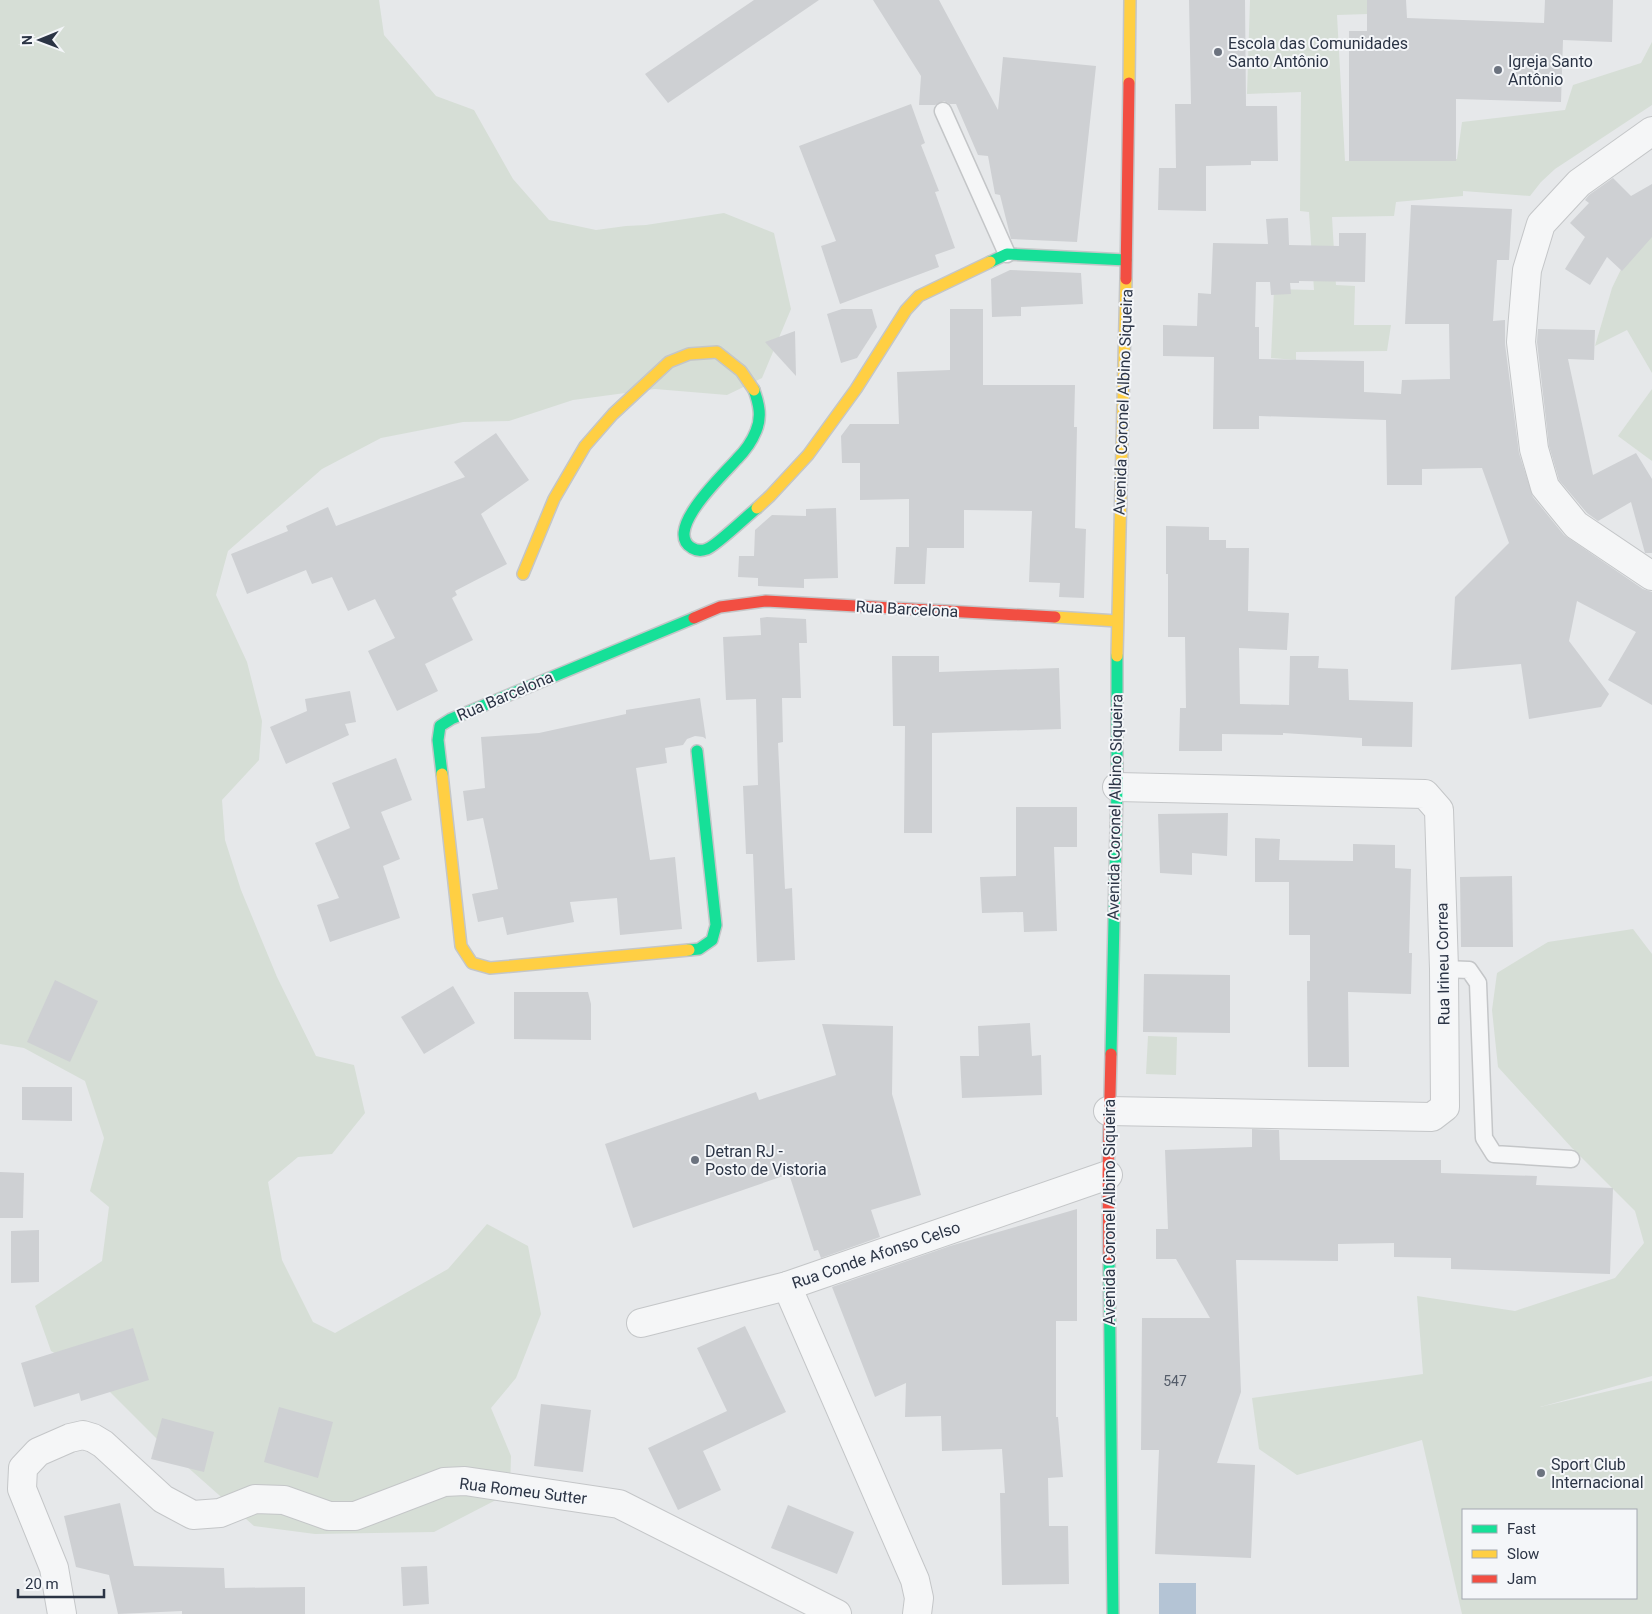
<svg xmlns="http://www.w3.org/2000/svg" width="1652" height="1614" font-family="Roboto,sans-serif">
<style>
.green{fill:#d6ded6;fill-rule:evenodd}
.water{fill:#b4c4d5}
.building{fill:#ced0d3}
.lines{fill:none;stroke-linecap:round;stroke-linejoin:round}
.lane-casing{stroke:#c4c6c8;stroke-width:19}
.street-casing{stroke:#c4c6c8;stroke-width:30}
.fast-casing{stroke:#c4c6c8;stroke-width:14}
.slow-casing{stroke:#c4c6c8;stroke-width:14}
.jam-casing{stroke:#c4c6c8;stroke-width:14}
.lane{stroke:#f5f6f7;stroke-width:16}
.street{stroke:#f5f6f7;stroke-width:28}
.fast{stroke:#16e098;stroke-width:11}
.slow{stroke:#ffcf43;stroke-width:11}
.jam{stroke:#f24e42;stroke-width:11}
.poi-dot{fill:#6c737f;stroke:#f4f6f9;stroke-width:2}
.labels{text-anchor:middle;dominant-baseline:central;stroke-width:4;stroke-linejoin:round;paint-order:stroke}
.number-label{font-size:14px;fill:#545c69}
.poi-label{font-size:16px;fill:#2b3445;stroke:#f4f6f9;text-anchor:start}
.street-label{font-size:16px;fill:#2b3445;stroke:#f4f6f9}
</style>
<rect width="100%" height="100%" fill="#e6e8ea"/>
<g class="green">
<path d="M 0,0 L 379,0 L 384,35 L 436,96 L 474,110 L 513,179 L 549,220 L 596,230 L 626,226 L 646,225 L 724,213 L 774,233 L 791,309 L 762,378 L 727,395 L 655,389 L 573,400 L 509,421 L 463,422 L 381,438 L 322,469 L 228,551 L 216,595 L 247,662 L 262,721 L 259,760 L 222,800 L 225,840 L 241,890 L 277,977 L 316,1056 L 354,1065 L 365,1113 L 332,1154 L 298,1157 L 268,1182 L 282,1260 L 313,1322 L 335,1333 L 448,1269 L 487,1224 L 528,1246 L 541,1314 L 516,1378 L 491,1408 L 511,1456 L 510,1490 L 494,1501 L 434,1532 L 315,1534 L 254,1526 L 167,1449 L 92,1374 L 51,1351 L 35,1306 L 102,1261 L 109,1207 L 90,1191 L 104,1138 L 85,1081 L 24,1048 L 0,1044 Z"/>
<path d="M 1250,0 L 1367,0 L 1368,14 L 1337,15 L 1345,161 L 1457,159 L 1462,122 L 1565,110 L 1573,85 L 1641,63 L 1652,42 L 1652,105 L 1555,169 L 1541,182 L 1530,196 L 1463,191 L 1463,196 L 1396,202 L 1394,216 L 1332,217 L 1336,285 L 1355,286 L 1354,325 L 1391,325 L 1387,351 L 1296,352 L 1296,360 L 1271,358 L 1274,289 L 1314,290 L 1309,212 L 1300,211 L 1301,92 L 1247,94 Z"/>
<path d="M 1652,211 L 1652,373 L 1627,330 L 1595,346 L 1612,288 L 1638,234 Z"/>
<path d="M 1652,389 L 1652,461 L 1618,436 Z"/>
<path d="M 1633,929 L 1652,954 L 1652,1376 L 1540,1407 L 1652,1381 L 1652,1614 L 1462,1614 L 1422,1440 L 1297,1475 L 1259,1449 L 1252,1398 L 1423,1374 L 1417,1296 L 1515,1311 L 1615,1278 L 1644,1243 L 1635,1211 L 1572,1148 L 1498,1067 L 1492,1010 L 1497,973 L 1548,942 ZM 1463,1510 L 1636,1510 L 1636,1598 L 1463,1598 Z"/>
<path d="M 1148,1036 L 1177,1037 L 1176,1075 L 1146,1074 Z"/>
</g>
<rect class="water" x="1159" y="1583" width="37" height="31"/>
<g class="building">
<path d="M 754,0 L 819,0 L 668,103 L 645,74 Z"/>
<path d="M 873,0 L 939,0 L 998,110 L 1003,57 L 1096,66 L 1077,242 L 1011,239 L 1000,195 L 995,194 L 988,156 L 978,155 L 956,104 L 950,104 L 944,101 L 935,105 L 919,105 L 921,76 Z"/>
<path d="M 1189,0 L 1245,0 L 1246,106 L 1277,106 L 1278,161 L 1251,161 L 1251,165 L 1206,166 L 1206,211 L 1158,210 L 1159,168 L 1176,168 L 1175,104 L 1191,104 Z"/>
<path d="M 1367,0 L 1406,0 L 1407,18 L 1544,23 L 1545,0 L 1613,0 L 1612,42 L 1563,40 L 1561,102 L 1456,99 L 1456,161 L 1349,161 L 1349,31 L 1367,31 Z"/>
<path d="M 911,104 L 925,143 L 921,145 L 939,191 L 935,192 L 955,248 L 935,255 L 939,267 L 840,304 L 821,246 L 836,241 L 799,146 Z"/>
<path d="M 1613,178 L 1631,196 L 1652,184 L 1652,237 L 1622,271 L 1607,257 L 1590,285 L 1565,269 L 1585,237 L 1570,223 L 1589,203 L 1585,200 L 1589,195 Z"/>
<path d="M 1411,205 L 1512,209 L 1509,260 L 1497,260 L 1493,321 L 1505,320 L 1505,344 L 1519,453 L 1533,497 L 1564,535 L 1643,589 L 1652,592 L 1652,705 L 1608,680 L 1636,632 L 1577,601 L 1569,641 L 1609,694 L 1601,707 L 1529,719 L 1521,664 L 1451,670 L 1455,597 L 1509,543 L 1482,468 L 1422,469 L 1422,485 L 1387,485 L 1386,420 L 1259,416 L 1259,429 L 1213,429 L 1214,357 L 1163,356 L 1163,325 L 1197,326 L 1198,293 L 1211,294 L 1213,243 L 1268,244 L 1266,219 L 1288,218 L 1289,245 L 1339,246 L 1339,233 L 1366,233 L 1365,282 L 1299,281 L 1299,283 L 1290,283 L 1291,294 L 1271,295 L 1270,282 L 1256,282 L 1255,327 L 1259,327 L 1259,359 L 1364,361 L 1364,392 L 1401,394 L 1402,380 L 1450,379 L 1449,324 L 1405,324 Z"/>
<path d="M 1010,270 L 1081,273 L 1083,304 L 1021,307 L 1021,316 L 992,317 L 991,279 Z"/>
<path d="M 842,309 L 872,309 L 877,327 L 857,358 L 841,363 L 827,314 Z"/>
<path d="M 950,309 L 983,309 L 983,385 L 1075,385 L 1074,427 L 1077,427 L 1075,528 L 1086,529 L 1084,598 L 1059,597 L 1060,583 L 1029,582 L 1032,511 L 964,510 L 964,548 L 927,548 L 925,584 L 894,584 L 896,547 L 909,547 L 909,499 L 860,500 L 860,463 L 842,463 L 841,436 L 850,424 L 899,424 L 897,372 L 950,370 Z"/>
<path d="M 1538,329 L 1595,330 L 1594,360 L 1568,359 L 1593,475 L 1636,453 L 1652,479 L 1652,553 L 1645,553 L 1631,502 L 1598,521 L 1587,513 L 1559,480 L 1549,446 L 1537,342 Z"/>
<path d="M 795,331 L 796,376 L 765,342 Z"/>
<path d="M 496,433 L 529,480 L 481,514 L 507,564 L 455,591 L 457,595 L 452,598 L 473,640 L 425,664 L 438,691 L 397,711 L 368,651 L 395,638 L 375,599 L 348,611 L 332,577 L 312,584 L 306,570 L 247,594 L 231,554 L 288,531 L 286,526 L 328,507 L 336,526 L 465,477 L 454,462 Z"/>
<path d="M 836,508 L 838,578 L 804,579 L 804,588 L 758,586 L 758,578 L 738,577 L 739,556 L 754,556 L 755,530 L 772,515 L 806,516 L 806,509 Z"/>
<path d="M 1166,526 L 1209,527 L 1209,540 L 1226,540 L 1226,548 L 1249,548 L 1248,611 L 1289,613 L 1287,650 L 1239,648 L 1240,704 L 1289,705 L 1290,656 L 1319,656 L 1318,668 L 1348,669 L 1349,700 L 1413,702 L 1412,747 L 1362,746 L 1362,738 L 1283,733 L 1283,735 L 1222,734 L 1222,751 L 1179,751 L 1180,708 L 1186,708 L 1185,637 L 1168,637 L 1168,574 L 1166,574 Z"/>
<path d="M 767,617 L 806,619 L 807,643 L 799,643 L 801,698 L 782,698 L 783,742 L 778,743 L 785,889 L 792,888 L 795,960 L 757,962 L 753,854 L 746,854 L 743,786 L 758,785 L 756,699 L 726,700 L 723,637 L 761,635 L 760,618 Z"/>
<path d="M 892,656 L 939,656 L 939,672 L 1059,668 L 1061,729 L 932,733 L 932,833 L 904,833 L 905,726 L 893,726 Z"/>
<path d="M 350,691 L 356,722 L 345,724 L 349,735 L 286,764 L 270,727 L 307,711 L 305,699 Z"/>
<path d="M 700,698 L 706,739 L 703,737 L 695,736 L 687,739 L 683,745 L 665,748 L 667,763 L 636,768 L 650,860 L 675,857 L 682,929 L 620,935 L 617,898 L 570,902 L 574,922 L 507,935 L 503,917 L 478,922 L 472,894 L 498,889 L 483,818 L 467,821 L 463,791 L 485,788 L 481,737 L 539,733 L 626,714 L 626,710 Z"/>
<path d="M 396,758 L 412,800 L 381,812 L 400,859 L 383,866 L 400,918 L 330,942 L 317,905 L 339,898 L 315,843 L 350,828 L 332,783 Z"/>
<path d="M 1016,807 L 1077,807 L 1077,847 L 1054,847 L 1057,931 L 1024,932 L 1023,912 L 982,913 L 980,877 L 1016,876 Z"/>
<path d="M 1228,813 L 1227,856 L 1192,853 L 1192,875 L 1160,873 L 1158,814 Z"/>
<path d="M 1255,838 L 1280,839 L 1279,860 L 1353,861 L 1353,844 L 1395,845 L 1395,868 L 1411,869 L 1409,953 L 1412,953 L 1411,994 L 1348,992 L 1349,1067 L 1308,1067 L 1307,981 L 1310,981 L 1310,935 L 1289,935 L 1289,882 L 1255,882 Z"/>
<path d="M 1512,876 L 1513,947 L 1461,947 L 1460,877 Z"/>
<path d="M 1144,974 L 1230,975 L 1230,1033 L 1143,1032 Z"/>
<path d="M 55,980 L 98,1001 L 70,1062 L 27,1042 Z"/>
<path d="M 453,986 L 475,1023 L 424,1054 L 401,1017 Z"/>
<path d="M 514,992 L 588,992 L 591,1004 L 591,1040 L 514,1039 Z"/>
<path d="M 1030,1023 L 1032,1056 L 1041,1055 L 1042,1095 L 962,1098 L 960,1056 L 979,1056 L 978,1026 Z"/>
<path d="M 822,1024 L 893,1026 L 892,1094 L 921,1195 L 871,1210 L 880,1237 L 821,1258 L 818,1250 L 814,1251 L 789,1174 L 633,1228 L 605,1144 L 756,1092 L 759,1100 L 836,1075 Z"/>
<path d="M 22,1087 L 72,1087 L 72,1121 L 22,1120 Z"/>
<path d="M 1252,1129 L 1279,1130 L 1280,1160 L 1441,1160 L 1441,1173 L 1537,1176 L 1536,1185 L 1613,1188 L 1610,1274 L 1451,1269 L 1451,1258 L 1394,1257 L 1394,1243 L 1338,1244 L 1338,1261 L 1236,1260 L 1241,1392 L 1217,1463 L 1255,1465 L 1251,1558 L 1155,1554 L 1159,1450 L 1141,1450 L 1142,1318 L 1210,1318 L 1176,1259 L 1156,1259 L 1156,1229 L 1168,1229 L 1165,1150 L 1252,1147 Z"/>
<path d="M 0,1172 L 24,1173 L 23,1218 L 0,1218 Z"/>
<path d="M 1077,1209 L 1077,1321 L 1056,1321 L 1056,1417 L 1058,1417 L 1063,1477 L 1048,1478 L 1049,1526 L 1068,1526 L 1069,1584 L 1002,1585 L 1000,1493 L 1005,1493 L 1002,1449 L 942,1451 L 941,1416 L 905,1417 L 906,1383 L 875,1397 L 832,1287 L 950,1246 Z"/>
<path d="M 39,1230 L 39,1282 L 11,1283 L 11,1231 Z"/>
<path d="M 745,1326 L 786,1412 L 703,1451 L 721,1490 L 678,1510 L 648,1448 L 727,1411 L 697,1348 Z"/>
<path d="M 133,1328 L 149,1380 L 81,1401 L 79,1393 L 34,1407 L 21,1363 Z"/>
<path d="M 541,1404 L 591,1410 L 583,1472 L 534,1466 Z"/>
<path d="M 279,1407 L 333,1422 L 318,1478 L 264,1462 Z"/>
<path d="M 162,1418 L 214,1432 L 204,1472 L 151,1459 Z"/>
<path d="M 120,1503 L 134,1566 L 224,1568 L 225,1588 L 305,1587 L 305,1614 L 182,1614 L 182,1611 L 118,1614 L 109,1575 L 76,1567 L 64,1516 Z"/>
<path d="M 788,1505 L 854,1532 L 837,1574 L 771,1548 Z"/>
<path d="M 427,1566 L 429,1604 L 403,1606 L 401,1567 Z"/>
</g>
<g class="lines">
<defs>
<g id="lane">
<path d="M 943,111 L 1007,254"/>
<path d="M 1444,969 L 1469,970 L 1478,983 L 1484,1138 L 1494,1154 L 1571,1159"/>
</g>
<g id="street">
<path d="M 1652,131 L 1579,183 L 1541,224 L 1527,270 L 1521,342 L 1534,449 L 1545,487 L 1576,525 L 1652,576"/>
<path d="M 1108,1111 L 1432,1117 L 1445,1107 L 1444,969 L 1439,810 L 1425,794 L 1117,787"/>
<path d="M 787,1286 L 915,1580 L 919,1598 L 917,1614"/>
<path d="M 641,1323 L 787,1286 L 1108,1175"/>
<path d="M 62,1614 L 54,1568 L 22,1489 L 23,1468 L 38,1452 L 70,1438 L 83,1435 L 93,1438 L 103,1444 L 163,1499 L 193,1515 L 220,1513 L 255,1499 L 284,1500 L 329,1516 L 355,1516 L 444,1482 L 465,1481 L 619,1504 L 837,1614"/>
</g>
<g id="fast">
<path d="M 990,262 L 1007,254 L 1126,260"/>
<path d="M 754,390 C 759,404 762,417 756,431 C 752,441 745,451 737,459 C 725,473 662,531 692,548 C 697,551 702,551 707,549 C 716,546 747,516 757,508"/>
<path d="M 442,774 L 438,740 L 440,726 L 451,719 L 694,618"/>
<path d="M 689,950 L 699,949 L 712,940 L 716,925 L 697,751"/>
<path d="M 1111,1054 L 1117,787 L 1117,656"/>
<path d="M 1109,1257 L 1113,1614"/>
</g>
<g id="slow">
<path d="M 1129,83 L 1130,0"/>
<path d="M 757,508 L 770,496 L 808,455 L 856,389 L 906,310 L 919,296 L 990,262"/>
<path d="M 523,574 L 554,499 L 585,446 L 613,414 L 669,362 L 689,354 L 717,352 L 741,371 L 754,390"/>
<path d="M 1055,617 L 1117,621"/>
<path d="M 1117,656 L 1126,279"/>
<path d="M 442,774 L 461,946 L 472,963 L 490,968 L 689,950"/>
</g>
<g id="jam">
<path d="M 1126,279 L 1129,83"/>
<path d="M 694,618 L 720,607 L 766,601 L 1055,617"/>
<path d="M 1109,1257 L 1108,1175 L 1111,1054"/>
</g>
</defs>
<use href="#lane" class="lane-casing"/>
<use href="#street" class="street-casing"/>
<use href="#fast" class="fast-casing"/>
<use href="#slow" class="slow-casing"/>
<use href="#jam" class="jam-casing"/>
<use href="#lane" class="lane"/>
<use href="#street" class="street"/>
<use href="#fast" class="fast"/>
<use href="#slow" class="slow"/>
<use href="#jam" class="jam"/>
</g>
<g class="poi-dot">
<circle cx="1218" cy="52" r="5"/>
<circle cx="1498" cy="70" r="5"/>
<circle cx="695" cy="1160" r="5"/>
<circle cx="1541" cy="1473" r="5"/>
</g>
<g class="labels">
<g class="number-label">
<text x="1175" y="1381">547</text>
</g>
<g class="poi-label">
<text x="1228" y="43">Escola das Comunidades<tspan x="1228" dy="18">Santo Antônio</tspan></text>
<text x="1508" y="61">Igreja Santo<tspan x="1508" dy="18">Antônio</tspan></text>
<text x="705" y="1151">Detran RJ -<tspan x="705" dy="18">Posto de Vistoria</tspan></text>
<text x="1551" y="1464">Sport Club<tspan x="1551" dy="18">Internacional</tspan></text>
</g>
<g class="street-label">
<text transform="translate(1123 402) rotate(-88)">Avenida Coronel Albino Siqueira</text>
<text transform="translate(907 609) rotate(3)">Rua Barcelona</text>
<text transform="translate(505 696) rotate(-23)">Rua Barcelona</text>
<text transform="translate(1115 807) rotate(-89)">Avenida Coronel Albino Siqueira</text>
<text transform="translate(1443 964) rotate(-91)">Rua Irineu Correa</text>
<text transform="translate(1109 1212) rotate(-90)">Avenida Coronel Albino Siqueira</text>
<text transform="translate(876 1255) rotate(-19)">Rua Conde Afonso Celso</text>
<text transform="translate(523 1491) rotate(7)">Rua Romeu Sutter</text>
</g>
</g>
<rect x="1462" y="1509" width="175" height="90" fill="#f4f6f9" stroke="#a4a8b1"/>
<rect x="1472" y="1525" width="25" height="8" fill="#16e098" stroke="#a4a8b1"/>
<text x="1507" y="1534" font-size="15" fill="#2b3445">Fast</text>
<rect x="1472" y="1550" width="25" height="8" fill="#ffcf43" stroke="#a4a8b1"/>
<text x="1507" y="1559" font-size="15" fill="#2b3445">Slow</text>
<rect x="1472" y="1575" width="25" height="8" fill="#f24e42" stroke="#a4a8b1"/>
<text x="1507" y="1584" font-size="15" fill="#2b3445">Jam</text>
<g transform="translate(40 40) rotate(269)" stroke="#f4f6f9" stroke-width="4" paint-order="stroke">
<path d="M0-4L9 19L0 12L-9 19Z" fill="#2b3445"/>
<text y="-8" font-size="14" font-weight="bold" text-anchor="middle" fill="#2b3445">N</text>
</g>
<path d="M18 1589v8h86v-8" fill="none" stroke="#2b3445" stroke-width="2.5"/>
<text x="25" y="1589" font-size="15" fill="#2b3445" stroke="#f4f6f9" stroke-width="4" paint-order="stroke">20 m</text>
</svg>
